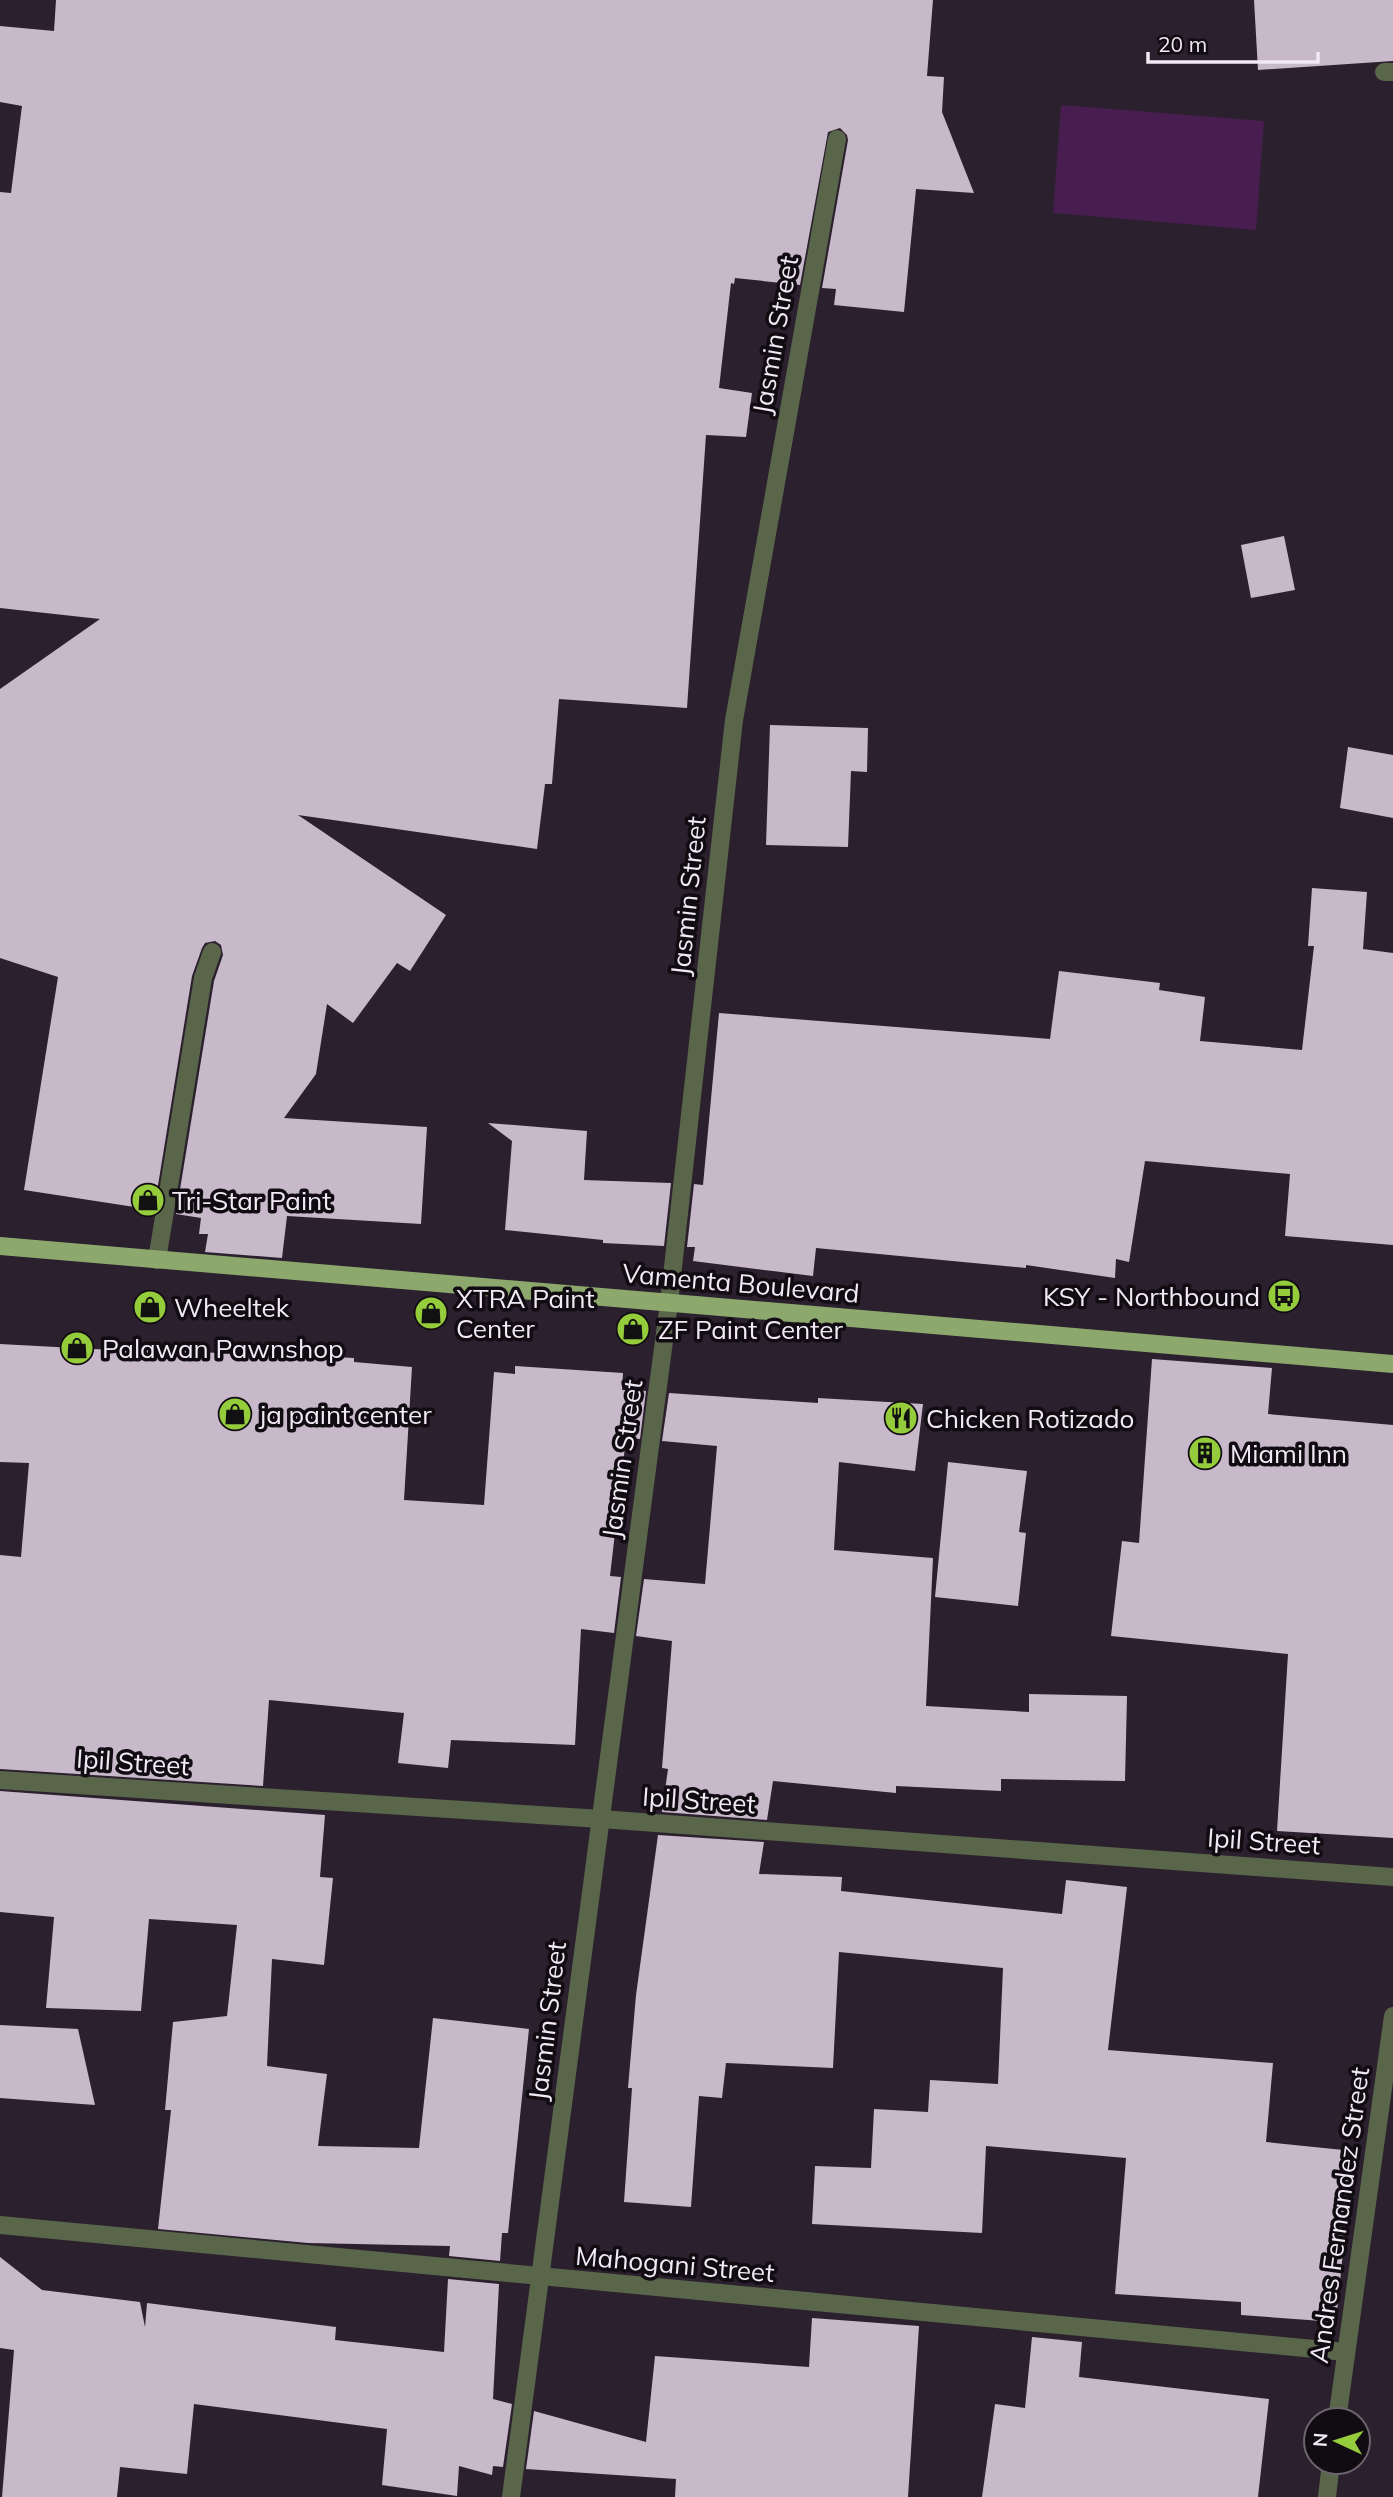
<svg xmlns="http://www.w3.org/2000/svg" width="1393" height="2497" font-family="Mulish,sans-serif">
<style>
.green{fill:#471e4f}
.building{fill:#c7b8ca}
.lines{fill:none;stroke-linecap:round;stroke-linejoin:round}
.service{stroke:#59664a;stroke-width:18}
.minor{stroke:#59664a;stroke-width:18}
.primary{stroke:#8da86d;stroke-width:18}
.labels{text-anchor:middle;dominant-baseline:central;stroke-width:7;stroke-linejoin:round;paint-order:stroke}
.street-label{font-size:26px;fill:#f1e9f3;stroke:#110c12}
.poi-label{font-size:26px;fill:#f1e9f3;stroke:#110c12;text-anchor:start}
</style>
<rect width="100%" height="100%" fill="#2b202e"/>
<path class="green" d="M 1061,105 L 1264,121 L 1256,230 L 1053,213 Z"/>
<g class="building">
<path d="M 56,0 L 933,0 L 927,76 L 944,77 L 942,112 L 974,193 L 916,189 L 904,312 L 834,305 L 836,289 L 822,288 L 848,140 L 847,135 L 840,128 L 828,132 L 800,285 L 735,278 L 734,284 L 731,283 L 719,388 L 752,393 L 746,437 L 706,435 L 687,708 L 559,699 L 552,784 L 545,784 L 537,849 L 298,815 L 446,915 L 410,971 L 397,963 L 353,1023 L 327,1004 L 316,1074 L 284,1118 L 427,1127 L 421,1224 L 287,1216 L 282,1258 L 205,1252 L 208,1234 L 199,1234 L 201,1218 L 176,1214 L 214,981 L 223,955 L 221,945 L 215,941 L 205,943 L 202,948 L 192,976 L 154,1210 L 24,1190 L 58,977 L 0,958 L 0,689 L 100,619 L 0,608 L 0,192 L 11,193 L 22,106 L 0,102 L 0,26 L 54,31 Z"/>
<path d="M 1254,0 L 1393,0 L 1393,61 L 1258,70 Z"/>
<path d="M 1284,536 L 1295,590 L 1251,598 L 1241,545 Z"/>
<path d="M 770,725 L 868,728 L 867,772 L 851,771 L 848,847 L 766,845 Z"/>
<path d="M 1348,747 L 1393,755 L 1393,818 L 1340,808 Z"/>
<path d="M 1312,888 L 1367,892 L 1363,949 L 1393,953 L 1393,1245 L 1285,1236 L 1290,1174 L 1145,1161 L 1129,1262 L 1116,1259 L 1115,1278 L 1026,1265 L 1026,1268 L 816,1248 L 813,1276 L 693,1261 L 695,1247 L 687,1247 L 694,1184 L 703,1185 L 719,1013 L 1050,1039 L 1059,971 L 1160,983 L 1159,990 L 1205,997 L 1200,1041 L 1302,1050 L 1314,946 L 1308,946 Z"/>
<path d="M 488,1123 L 587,1131 L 584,1180 L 671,1183 L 664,1246 L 603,1243 L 603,1240 L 505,1230 L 512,1141 Z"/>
<path d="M 0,1344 L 131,1351 L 131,1347 L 260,1356 L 260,1353 L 354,1358 L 354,1362 L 412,1367 L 404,1500 L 484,1505 L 494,1372 L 515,1374 L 515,1366 L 623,1373 L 622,1390 L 646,1391 L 640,1439 L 626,1438 L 610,1576 L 621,1577 L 614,1633 L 581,1629 L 575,1745 L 451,1740 L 448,1768 L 398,1763 L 404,1713 L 269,1700 L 263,1786 L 0,1769 L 0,1555 L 21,1557 L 29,1463 L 0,1462 Z"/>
<path d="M 1152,1359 L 1272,1368 L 1268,1414 L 1393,1425 L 1393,1838 L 1277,1831 L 1288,1654 L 1111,1636 L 1122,1541 L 1139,1543 Z"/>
<path d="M 669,1393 L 818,1403 L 818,1398 L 923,1404 L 915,1471 L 839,1462 L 834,1550 L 933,1558 L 926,1706 L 1029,1712 L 1029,1694 L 1127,1696 L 1125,1781 L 1001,1779 L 1001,1791 L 896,1786 L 896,1793 L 773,1781 L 767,1820 L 662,1812 L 668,1769 L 662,1768 L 672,1641 L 636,1636 L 644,1579 L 705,1584 L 717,1446 L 662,1441 Z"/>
<path d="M 948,1462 L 1027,1471 L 1019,1532 L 1026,1533 L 1018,1606 L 935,1597 Z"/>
<path d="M 0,1791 L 325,1815 L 320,1877 L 333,1878 L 324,1965 L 272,1959 L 267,2066 L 327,2074 L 318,2146 L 419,2148 L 433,2018 L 529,2029 L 508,2233 L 502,2233 L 500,2261 L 449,2256 L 450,2246 L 308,2243 L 158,2229 L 171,2110 L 165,2110 L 173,2022 L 227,2016 L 237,1925 L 149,1919 L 141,2011 L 46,2008 L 54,1917 L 0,1912 Z"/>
<path d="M 658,1835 L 764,1842 L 759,1874 L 842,1877 L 841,1891 L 1062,1914 L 1066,1880 L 1127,1887 L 1108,2050 L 1273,2063 L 1266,2142 L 1353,2151 L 1336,2322 L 1241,2315 L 1241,2302 L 1115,2294 L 1126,2158 L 986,2146 L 982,2233 L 812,2224 L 815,2166 L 871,2168 L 874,2109 L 928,2112 L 930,2080 L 998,2084 L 1003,1968 L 839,1952 L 833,2068 L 726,2063 L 722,2098 L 699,2096 L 691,2207 L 624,2202 L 632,2088 L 628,2088 L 636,1995 Z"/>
<path d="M 0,2025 L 78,2029 L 95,2105 L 0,2098 Z"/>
<path d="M 0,2257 L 42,2290 L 140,2302 L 145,2327 L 147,2303 L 336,2327 L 335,2340 L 444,2352 L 448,2279 L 499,2284 L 493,2399 L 512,2404 L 503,2467 L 493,2466 L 492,2475 L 459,2466 L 457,2496 L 382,2485 L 387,2429 L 194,2404 L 187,2474 L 120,2467 L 117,2497 L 2,2497 L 14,2350 L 0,2348 Z"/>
<path d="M 812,2318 L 919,2326 L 908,2497 L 675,2497 L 676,2479 L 526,2469 L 534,2411 L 646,2442 L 655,2356 L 809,2367 Z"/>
<path d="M 1032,2337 L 1082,2342 L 1079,2377 L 1269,2399 L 1258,2497 L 982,2497 L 995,2404 L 1025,2408 Z"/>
</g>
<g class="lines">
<path class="service" d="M 1384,72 L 1393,72"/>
<g class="minor">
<path d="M 157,1260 L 203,978 L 212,952"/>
<path d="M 0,1780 L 601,1819 L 1393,1877"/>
<path d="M 0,2225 L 1346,2352"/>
<path d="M 1337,2420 L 1393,2016"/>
<path d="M 511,2497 L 669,1303 L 734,720 L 837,139"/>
<path d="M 1327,2497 L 1331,2462"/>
</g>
<path class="primary" d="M 0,1246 L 1393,1364"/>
</g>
<defs>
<symbol id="shop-disc" viewBox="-11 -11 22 22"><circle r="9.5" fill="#95cc3b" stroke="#110c12"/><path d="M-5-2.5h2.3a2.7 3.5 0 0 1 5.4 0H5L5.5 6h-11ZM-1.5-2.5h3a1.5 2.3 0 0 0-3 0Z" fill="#111"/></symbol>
<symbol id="bus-disc" viewBox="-11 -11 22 22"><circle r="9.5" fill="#95cc3b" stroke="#110c12"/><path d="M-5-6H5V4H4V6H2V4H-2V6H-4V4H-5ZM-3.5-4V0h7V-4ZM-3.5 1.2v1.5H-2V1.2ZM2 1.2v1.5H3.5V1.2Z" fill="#111"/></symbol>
<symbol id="restaurant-disc" viewBox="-11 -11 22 22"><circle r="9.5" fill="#95cc3b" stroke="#110c12"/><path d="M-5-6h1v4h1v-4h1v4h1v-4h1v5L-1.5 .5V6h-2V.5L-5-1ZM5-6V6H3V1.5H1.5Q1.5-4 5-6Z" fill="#111"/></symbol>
<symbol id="building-disc" viewBox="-11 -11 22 22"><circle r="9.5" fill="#95cc3b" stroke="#110c12"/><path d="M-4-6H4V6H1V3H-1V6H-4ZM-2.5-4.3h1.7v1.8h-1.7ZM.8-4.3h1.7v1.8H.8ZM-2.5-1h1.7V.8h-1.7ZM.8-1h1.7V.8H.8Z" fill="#111"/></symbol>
</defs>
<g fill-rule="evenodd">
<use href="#shop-disc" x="129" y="1181" width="38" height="38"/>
<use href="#bus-disc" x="1265" y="1277" width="38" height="38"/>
<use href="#shop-disc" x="131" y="1288" width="38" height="38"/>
<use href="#shop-disc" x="412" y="1294" width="38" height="38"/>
<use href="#shop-disc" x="614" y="1310" width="38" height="38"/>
<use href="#shop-disc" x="58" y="1329" width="38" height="38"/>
<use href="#shop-disc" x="216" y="1395" width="38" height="38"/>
<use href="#restaurant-disc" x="882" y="1399" width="38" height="38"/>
<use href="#building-disc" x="1186" y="1434" width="38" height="38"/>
</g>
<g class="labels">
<g class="street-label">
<text transform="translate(775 335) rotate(-80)">Jasmin Street</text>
<text transform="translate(688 896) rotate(-84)">Jasmin Street</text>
<text transform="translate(741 1283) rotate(5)">Vamenta Boulevard</text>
<text transform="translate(622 1459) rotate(-82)">Jasmin Street</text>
<text transform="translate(133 1762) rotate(4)">Ipil Street</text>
<text transform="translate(699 1800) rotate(4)">Ipil Street</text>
<text transform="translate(1264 1841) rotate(4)">Ipil Street</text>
<text transform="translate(547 2021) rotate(-83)">Jasmin Street</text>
<text transform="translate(1339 2215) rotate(-82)">Andres Fernandez Street</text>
<text transform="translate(675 2264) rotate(5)">Mahogani Street</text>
</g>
<g class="poi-label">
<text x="172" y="1200">Tri-Star Paint</text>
<text x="1260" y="1296" text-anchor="end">KSY - Northbound</text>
<text x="456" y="1298">XTRA Paint<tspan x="456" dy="30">Center</tspan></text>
<text x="174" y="1307">Wheeltek</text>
<text x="658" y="1329">ZF Paint Center</text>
<text x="102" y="1348">Palawan Pawnshop</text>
<text x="260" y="1414">ja paint center</text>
<text x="926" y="1418">Chicken Rotizado</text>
<text x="1230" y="1453">Miami Inn</text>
</g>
</g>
<g transform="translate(1337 2441) rotate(274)"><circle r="33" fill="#110c12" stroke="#6b646c" stroke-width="2"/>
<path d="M0-5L12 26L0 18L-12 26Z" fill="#95cc3b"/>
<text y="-10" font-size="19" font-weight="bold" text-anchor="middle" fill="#f1e9f3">N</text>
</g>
<path d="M1148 52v10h170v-10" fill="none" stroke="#f1e9f3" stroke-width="3.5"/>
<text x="1158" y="52" font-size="21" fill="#f1e9f3" stroke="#110c12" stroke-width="5" paint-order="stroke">20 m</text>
</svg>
